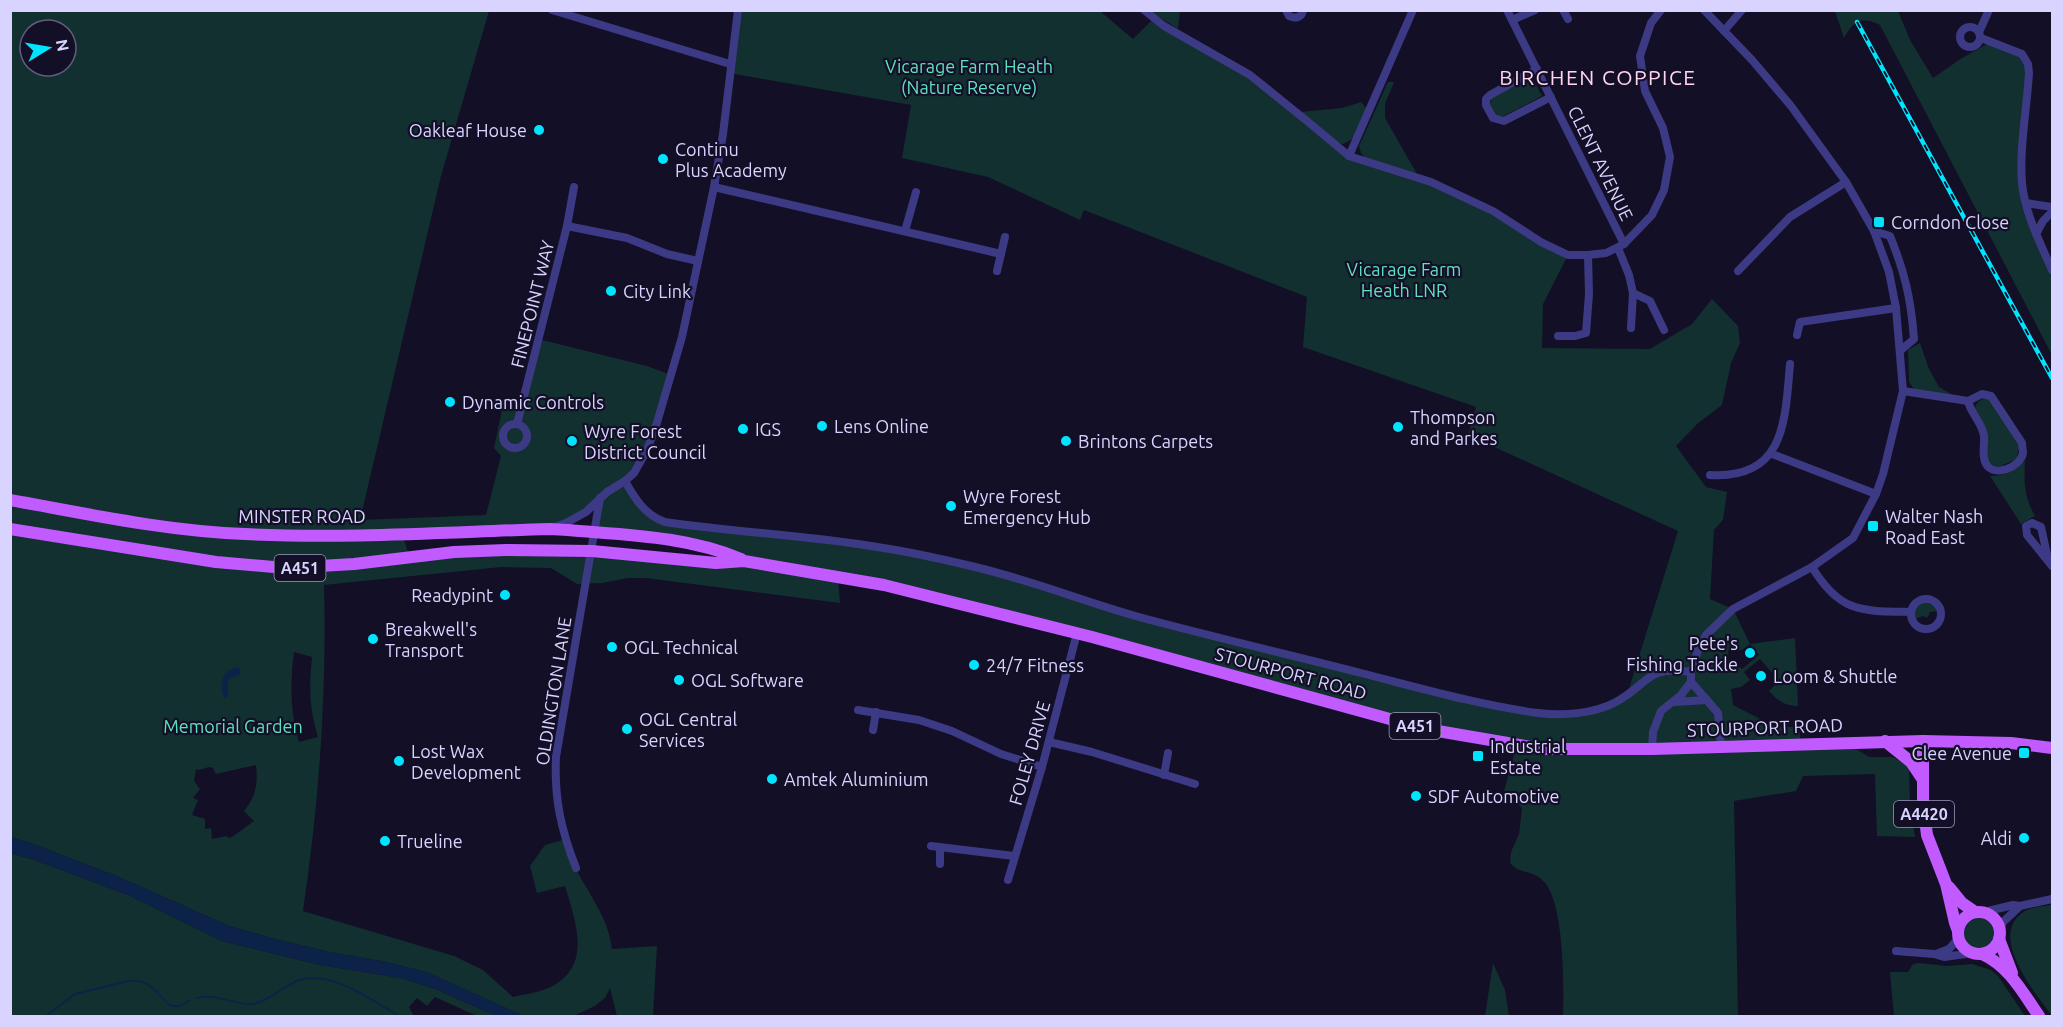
<svg xmlns="http://www.w3.org/2000/svg" width="2063" height="1027" font-family="Ubuntu,sans-serif">
<style>
.green{fill:#12302f;fill-rule:evenodd}
.water{fill:#0c2248}
.lines{fill:none;stroke-linecap:round;stroke-linejoin:round}
.stream{stroke:#0c2248;stroke-width:2}
.street{stroke:#3d3a85;stroke-width:8}
.primary{stroke:#c25bff;stroke-width:12}
.rail-casing{stroke:#00e5ff;stroke-width:4.5}
.rail{stroke:#130f26;stroke-width:2;stroke-dasharray:7;stroke-linecap:butt}
.poi-dot{fill:#00e5ff;stroke:#130f26;stroke-width:2}
.labels{text-anchor:middle;dominant-baseline:central;stroke-width:4.5;stroke-linejoin:round;paint-order:stroke}
.shield{fill:#130f26;stroke:#9e99be;stroke-width:1.5}
.shield-label{font-size:16px;font-weight:bold;fill:#d9d4ff}
.park-label{font-size:18px;fill:#5fe0c0;stroke:#130f26}
.poi-label{font-size:18px;fill:#d9d4ff;stroke:#130f26;text-anchor:start}
.street-label{font-size:18px;fill:#d9d4ff;stroke:#130f26}
.quarter-label{font-size:21px;letter-spacing:1.5px;fill:#ffd6f0;stroke:#130f26}
</style>
<rect width="100%" height="100%" fill="#130f26"/>
<g class="green">
<path d="M 10,11 L 489,11 L 441,176 L 360,520 L 486,515 L 501,456 L 494,448 L 503,405 L 520,409 L 538,339 L 647,366 L 671,375 L 647,450 L 625,481 L 655,519 L 870,545 L 971,566 L 1138,616 L 1508,708 L 1579,713 L 1627,695 L 1678,531 L 1468,435 L 1476,407 L 1303,347 L 1307,297 L 1084,210 L 1080,220 L 988,177 L 902,158 L 911,105 L 729,73 L 738,11 L 1100,11 L 1133,39 L 1151,21 L 1250,75 L 1349,156 L 1431,182 L 1493,211 L 1568,255 L 1543,304 L 1542,348 L 1650,349 L 1692,324 L 1712,299 L 1738,326 L 1740,343 L 1731,363 L 1722,405 L 1697,424 L 1676,446 L 1706,487 L 1727,492 L 1723,520 L 1714,530 L 1710,599 L 1733,609 L 1750,644 L 1795,638 L 1798,706 C 1785,706 1778,701 1769,691 L 1779,681 L 1760,659 L 1744,672 L 1750,680 L 1741,687 L 1731,689 L 1733,705 L 1776,727 L 1799,727 L 1801,744 L 1845,742 L 1869,757 L 1893,757 L 1905,764 L 1909,769 L 1910,807 L 1915,837 L 1877,836 L 1875,774 L 1803,776 L 1796,791 L 1734,801 L 1738,1016 L 1560,1016 L 1563,1015 C 1564,986 1564,905 1545,883 C 1534,869 1522,876 1510,863 L 1511,852 L 1519,834 L 1522,808 L 1512,798 L 1503,795 L 1516,746 L 838,578 L 840,603 L 646,578 L 628,578 L 602,583 L 577,584 L 551,568 L 501,567 L 324,585 C 327,694 319,803 303,911 L 454,956 L 483,970 L 513,997 C 524,994 536,993 546,989 C 594,969 576,923 565,886 L 537,893 L 530,866 L 545,845 L 566,839 C 569,850 572,861 577,871 C 591,897 609,920 612,949 L 657,946 L 653,1016 L 617,1016 L 610,988 L 605,998 L 595,1006 L 573,1016 L 524,1016 L 426,972 L 386,962 L 329,952 L 275,939 L 229,926 L 119,877 L 36,845 L 11,837 ZM 30,30 L 66,30 L 66,66 L 30,66 ZM 600,499 L 595,532 L 718,550 L 742,561 L 454,552 L 410,558 L 402,534 L 566,523 ZM 1750,644 L 1759,655 L 1742,669 L 1738,666 L 1729,667 L 1728,651 L 1742,650 ZM 294,652 L 312,657 C 309,687 309,708 318,737 L 299,742 C 290,712 290,683 294,652 ZM 256,765 C 258,783 256,797 244,811 L 254,821 L 232,837 L 228,838 L 227,836 L 212,839 L 211,828 L 205,829 L 205,819 L 192,815 L 198,800 L 193,798 L 200,789 L 194,781 L 196,769 L 199,770 L 209,767 L 213,768 L 216,774 Z"/>
<path d="M 1150,11 L 1180,11 L 1178,29 L 1151,12 Z"/>
<path d="M 1835,11 L 1898,11 L 1910,40 L 1933,78 L 1962,58 L 1991,42 L 2022,54 L 2028,64 L 2022,162 L 2026,203 L 2052,270 L 2052,355 L 1880,25 C 1862,16 1853,21 1844,38 Z"/>
<path d="M 1532,77 L 1542,96 L 1502,117 L 1496,116 L 1490,104 L 1492,97 Z"/>
<path d="M 1388,82 L 1394,82 L 1385,104 L 1385,118 L 1417,174 L 1368,160 L 1361,153 L 1359,146 Z"/>
<path d="M 1361,102 L 1367,109 L 1354,138 L 1343,144 L 1337,143 L 1300,112 L 1342,108 Z"/>
<path d="M 1920,343 L 1929,369 L 1939,387 L 1953,395 L 1914,389 L 1909,382 L 1908,350 Z"/>
<path d="M 1987,398 L 1992,401 L 2019,446 L 2017,459 L 1998,467 L 1990,464 L 1986,457 C 1987,428 1989,433 1975,408 C 1977,401 1981,399 1987,398 Z"/>
<path d="M 2025,461 C 2024,484 2024,496 2035,516 L 2021,524 L 1990,476 C 2005,476 2014,470 2025,461 Z"/>
<path d="M 1923,602 L 1934,605 L 1938,611 L 1930,612 L 1927,618 L 1923,616 L 1915,619 L 1914,610 Z"/>
<path d="M 10,853 L 35,860 L 128,895 L 222,941 L 320,965 L 401,978 L 436,989 L 496,1016 L 477,1016 L 435,997 L 427,1006 L 417,998 L 409,1007 L 414,1016 L 11,1016 Z"/>
<path d="M 2052,905 L 2052,1016 C 2035,993 1986,934 2025,911 C 2032,907 2044,906 2052,905 Z"/>
<circle cx="1979" cy="933" r="15"/>
<path d="M 1493,963 L 1505,990 L 1509,1016 L 1485,1016 Z"/>
<path d="M 1919,963 L 1947,966 L 1972,964 L 1991,970 L 1998,976 L 2025,1016 L 1894,1016 L 1890,972 L 1908,972 L 1913,964 Z"/>
</g>
<g class="water">
<path d="M 239,667 L 241,674 L 228,680 L 228,696 L 225,699 C 218,685 222,669 239,667 Z"/>
<path d="M 10,837 L 36,845 L 119,877 L 229,926 L 275,939 L 329,952 L 386,962 L 426,972 L 524,1016 L 496,1016 L 436,989 L 401,978 L 320,965 L 222,941 L 128,895 L 35,860 L 11,853 Z"/>
</g>
<g class="lines">
<g class="stream">
<path d="M 197,998 C 218,993 232,1005 252,1004 C 265,1003 283,987 297,981 C 329,968 373,1001 399,1016"/>
<path d="M 46,1016 L 75,994 L 128,981 C 151,978 156,994 171,1006 L 180,1006 L 190,1000"/>
</g>
<g class="street">
<path d="M 552,10 L 730,64"/>
<path d="M 1144,10 L 1164,26 L 1250,75 L 1307,121 L 1349,156 L 1431,182 L 1493,211 L 1541,242 L 1568,255 L 1588,255 L 1606,253 L 1624,244 L 1652,215 L 1664,190 L 1670,157 L 1663,128 L 1645,91 L 1640,56 L 1651,23 L 1661,10"/>
<path d="M 1286,10 L 1289,16 C 1295,19 1302,18 1303,10"/>
<path d="M 1507,10 L 1624,244"/>
<path d="M 1563,10 L 1568,19"/>
<path d="M 1704,10 L 1752,60 L 1791,106 L 1846,182 L 1874,231 L 1889,272 L 1896,308 L 1903,391 L 1883,474 L 1876,494 L 1853,538 L 1812,567 L 1733,609 L 1706,635 L 1698,650 L 1691,672 L 1691,682 L 1718,713 L 1721,747"/>
<path d="M 1512,20 L 1535,10"/>
<circle cx="1970" cy="37" r="10"/>
<path d="M 1724,31 L 1742,10"/>
<path d="M 1979,32 L 1989,10"/>
<path d="M 1981,38 L 2022,54 L 2028,64 L 2029,73 C 2027,107 2019,151 2022,183 C 2025,214 2040,242 2052,270"/>
<path d="M 1537,69 L 1490,95 L 1486,99 L 1486,105 L 1493,118 L 1504,121 L 1551,97"/>
<path d="M 1349,156 L 1413,10"/>
<path d="M 714,187 L 1001,254"/>
<path d="M 2026,203 L 2052,207"/>
<path d="M 567,226 L 627,238 L 667,254 L 698,261"/>
<path d="M 905,231 L 916,192"/>
<path d="M 1874,231 L 1890,236 C 1905,273 1911,299 1914,339 L 1901,350"/>
<path d="M 2036,234 L 2043,221 L 2052,212"/>
<path d="M 1618,248 L 1629,275 L 1633,293 L 1631,328"/>
<path d="M 997,271 L 1005,237"/>
<path d="M 1738,271 L 1790,217 L 1846,182"/>
<path d="M 1633,293 L 1650,301 L 1664,330"/>
<path d="M 1797,335 L 1800,322 L 1896,308"/>
<path d="M 1558,336 L 1575,336 L 1586,333 L 1589,294 L 1588,255"/>
<path d="M 1903,391 L 1968,401 L 1982,394 L 1991,396 L 2022,443 C 2022,444 2023,452 2023,453 C 2021,467 1994,478 1986,464 C 1981,454 1985,446 1984,436 C 1982,422 1971,414 1968,401"/>
<path d="M 517,424 L 567,226 L 574,187"/>
<circle cx="515" cy="436" r="12"/>
<path d="M 1772,454 L 1876,494"/>
<path d="M 1710,475 C 1785,479 1785,422 1790,364"/>
<path d="M 625,481 C 635,499 645,515 665,522 C 733,532 803,535 871,546 C 905,551 938,558 971,566 C 1028,579 1082,601 1139,617 C 1213,637 1287,654 1361,673 C 1420,688 1479,705 1538,713 C 1563,716 1593,714 1616,702 C 1650,683 1646,665 1691,672"/>
<path d="M 555,527 L 566,523 L 586,512 L 607,492 L 625,481 L 634,473 L 647,450 L 656,426 L 682,337 L 714,187 L 723,134 L 738,10"/>
<path d="M 2048,559 L 2041,527 L 2032,523 L 2026,526 L 2027,535 L 2052,566"/>
<path d="M 1812,567 C 1840,613 1861,611 1911,612"/>
<circle cx="1926" cy="614" r="15"/>
<path d="M 1674,702 L 1707,700"/>
<path d="M 858,710 L 919,720 L 952,731 L 1001,754 L 1042,767"/>
<path d="M 873,730 L 876,712"/>
<path d="M 1049,742 L 1092,752 L 1195,784"/>
<path d="M 1652,749 L 1653,732 L 1661,711 L 1681,695 L 1691,682"/>
<path d="M 1164,775 L 1168,753"/>
<path d="M 931,846 L 1014,856"/>
<path d="M 940,864 L 940,848"/>
<path d="M 576,868 C 561,830 554,798 556,757 L 600,498"/>
<path d="M 1008,880 L 1042,767 L 1077,633"/>
<path d="M 2020,906 L 2052,899"/>
<path d="M 1984,912 L 2013,905 L 2020,906 L 2003,922 L 2000,929"/>
<path d="M 1896,951 L 1934,954 L 1944,957 L 1973,953"/>
<path d="M 1936,954 L 1949,949 L 1959,938"/>
</g>
<g class="primary">
<path d="M 10,500 C 88,514 166,531 245,534 C 347,539 449,532 550,529 L 568,530 C 626,535 687,536 741,559"/>
<path d="M 10,529 L 216,562 L 285,568 L 354,564 L 454,552 L 506,550 L 592,551 L 716,563 L 744,561 L 884,585 L 1092,637 L 1426,729 L 1543,749 L 1652,749 L 1923,741 L 2011,743 L 2052,748"/>
<path d="M 1885,741 L 1911,762 L 1923,780"/>
<path d="M 1923,741 L 1923,804 L 1927,835 L 1946,884 L 1955,923 L 1958,931"/>
<path d="M 1949,887 L 1962,903 L 1975,912"/>
<circle cx="1979" cy="933" r="21"/>
<path d="M 1999,939 L 2012,973"/>
<path d="M 1982,954 C 2009,966 2023,993 2039,1016"/>
</g>
<defs>
<path id="rail" d="M 1857,22 L 2052,378"/>
</defs>
<use href="#rail" class="rail-casing"/>
<use href="#rail" class="rail"/>
</g>
<g class="poi-dot">
<circle cx="539" cy="130" r="6"/>
<circle cx="663" cy="159" r="6"/>
<rect x="1873" y="216" width="12" height="12" rx="3"/>
<circle cx="611" cy="291" r="6"/>
<circle cx="450" cy="402" r="6"/>
<circle cx="822" cy="426" r="6"/>
<circle cx="1398" cy="427" r="6"/>
<circle cx="743" cy="429" r="6"/>
<circle cx="572" cy="441" r="6"/>
<circle cx="1066" cy="441" r="6"/>
<circle cx="951" cy="506" r="6"/>
<rect x="1867" y="520" width="12" height="12" rx="3"/>
<circle cx="505" cy="595" r="6"/>
<circle cx="373" cy="639" r="6"/>
<circle cx="612" cy="647" r="6"/>
<circle cx="1750" cy="653" r="6"/>
<circle cx="974" cy="665" r="6"/>
<circle cx="1761" cy="676" r="6"/>
<circle cx="679" cy="680" r="6"/>
<circle cx="627" cy="729" r="6"/>
<rect x="2018" y="747" width="12" height="12" rx="3"/>
<rect x="1472" y="750" width="12" height="12" rx="3"/>
<circle cx="399" cy="761" r="6"/>
<circle cx="772" cy="779" r="6"/>
<circle cx="1416" cy="796" r="6"/>
<circle cx="2024" cy="838" r="6"/>
<circle cx="385" cy="841" r="6"/>
</g>
<g class="labels">
<g class="shield">
<rect x="274.5" y="555" width="51" height="26" rx="4.5"/>
<rect x="1389.5" y="713" width="51" height="26" rx="4.5"/>
<rect x="1894" y="801" width="60" height="26" rx="4.5"/>
</g>
<g class="shield-label">
<text x="300" y="568">A451</text>
<text x="1415" y="726">A451</text>
<text x="1924" y="814">A4420</text>
</g>
<g class="park-label">
<text x="969" y="66">Vicarage Farm Heath<tspan x="969" dy="21">(Nature Reserve)</tspan></text>
<text x="1404" y="269">Vicarage Farm<tspan x="1404" dy="21">Heath LNR</tspan></text>
<text x="233" y="726">Memorial Garden</text>
</g>
<g class="poi-label">
<text x="527" y="130" text-anchor="end">Oakleaf House</text>
<text x="675" y="149">Continu<tspan x="675" dy="21">Plus Academy</tspan></text>
<text x="1891" y="222">Corndon Close</text>
<text x="623" y="291">City Link</text>
<text x="462" y="402">Dynamic Controls</text>
<text x="1410" y="417">Thompson<tspan x="1410" dy="21">and Parkes</tspan></text>
<text x="834" y="426">Lens Online</text>
<text x="755" y="429">IGS</text>
<text x="584" y="431">Wyre Forest<tspan x="584" dy="21">District Council</tspan></text>
<text x="1078" y="441">Brintons Carpets</text>
<text x="963" y="496">Wyre Forest<tspan x="963" dy="21">Emergency Hub</tspan></text>
<text x="1885" y="516">Walter Nash<tspan x="1885" dy="21">Road East</tspan></text>
<text x="493" y="595" text-anchor="end">Readypint</text>
<text x="385" y="629">Breakwell's<tspan x="385" dy="21">Transport</tspan></text>
<text x="1738" y="643" text-anchor="end">Pete's<tspan x="1738" dy="21">Fishing Tackle</tspan></text>
<text x="624" y="647">OGL Technical</text>
<text x="986" y="665">24/7 Fitness</text>
<text x="1773" y="676">Loom &amp; Shuttle</text>
<text x="691" y="680">OGL Software</text>
<text x="639" y="719">OGL Central<tspan x="639" dy="21">Services</tspan></text>
<text x="1490" y="746">Industrial<tspan x="1490" dy="21">Estate</tspan></text>
<text x="411" y="751">Lost Wax<tspan x="411" dy="21">Development</tspan></text>
<text x="2012" y="753" text-anchor="end">Clee Avenue</text>
<text x="784" y="779">Amtek Aluminium</text>
<text x="1428" y="796">SDF Automotive</text>
<text x="2012" y="838" text-anchor="end">Aldi</text>
<text x="397" y="841">Trueline</text>
</g>
<g class="street-label">
<text transform="translate(1601 163) rotate(64)">CLENT AVENUE</text>
<text transform="translate(532 304) rotate(-76)">FINEPOINT WAY</text>
<text x="302" y="516">MINSTER ROAD</text>
<text transform="translate(1291 673) rotate(15)">STOURPORT ROAD</text>
<text transform="translate(553 691) rotate(-81)">OLDINGTON LANE</text>
<text transform="translate(1765 727) rotate(-2)">STOURPORT ROAD</text>
<text transform="translate(1029 753) rotate(-74)">FOLEY DRIVE</text>
</g>
<g class="quarter-label">
<text x="1598" y="77">BIRCHEN COPPICE</text>
</g>
</g>
<rect width="2063" height="1027" fill="none" stroke="#d9d4ff" stroke-width="24"/>
<g transform="translate(48 48) rotate(79)"><circle r="28" fill="#130f26" stroke="#625e7d" stroke-width="1.5"/>
<path d="M0-4.5L10 22L0 15L-10 22Z" fill="#00e5ff"/>
<text y="-9" font-size="16" font-weight="bold" text-anchor="middle" fill="#d9d4ff">N</text>
</g>
</svg>
